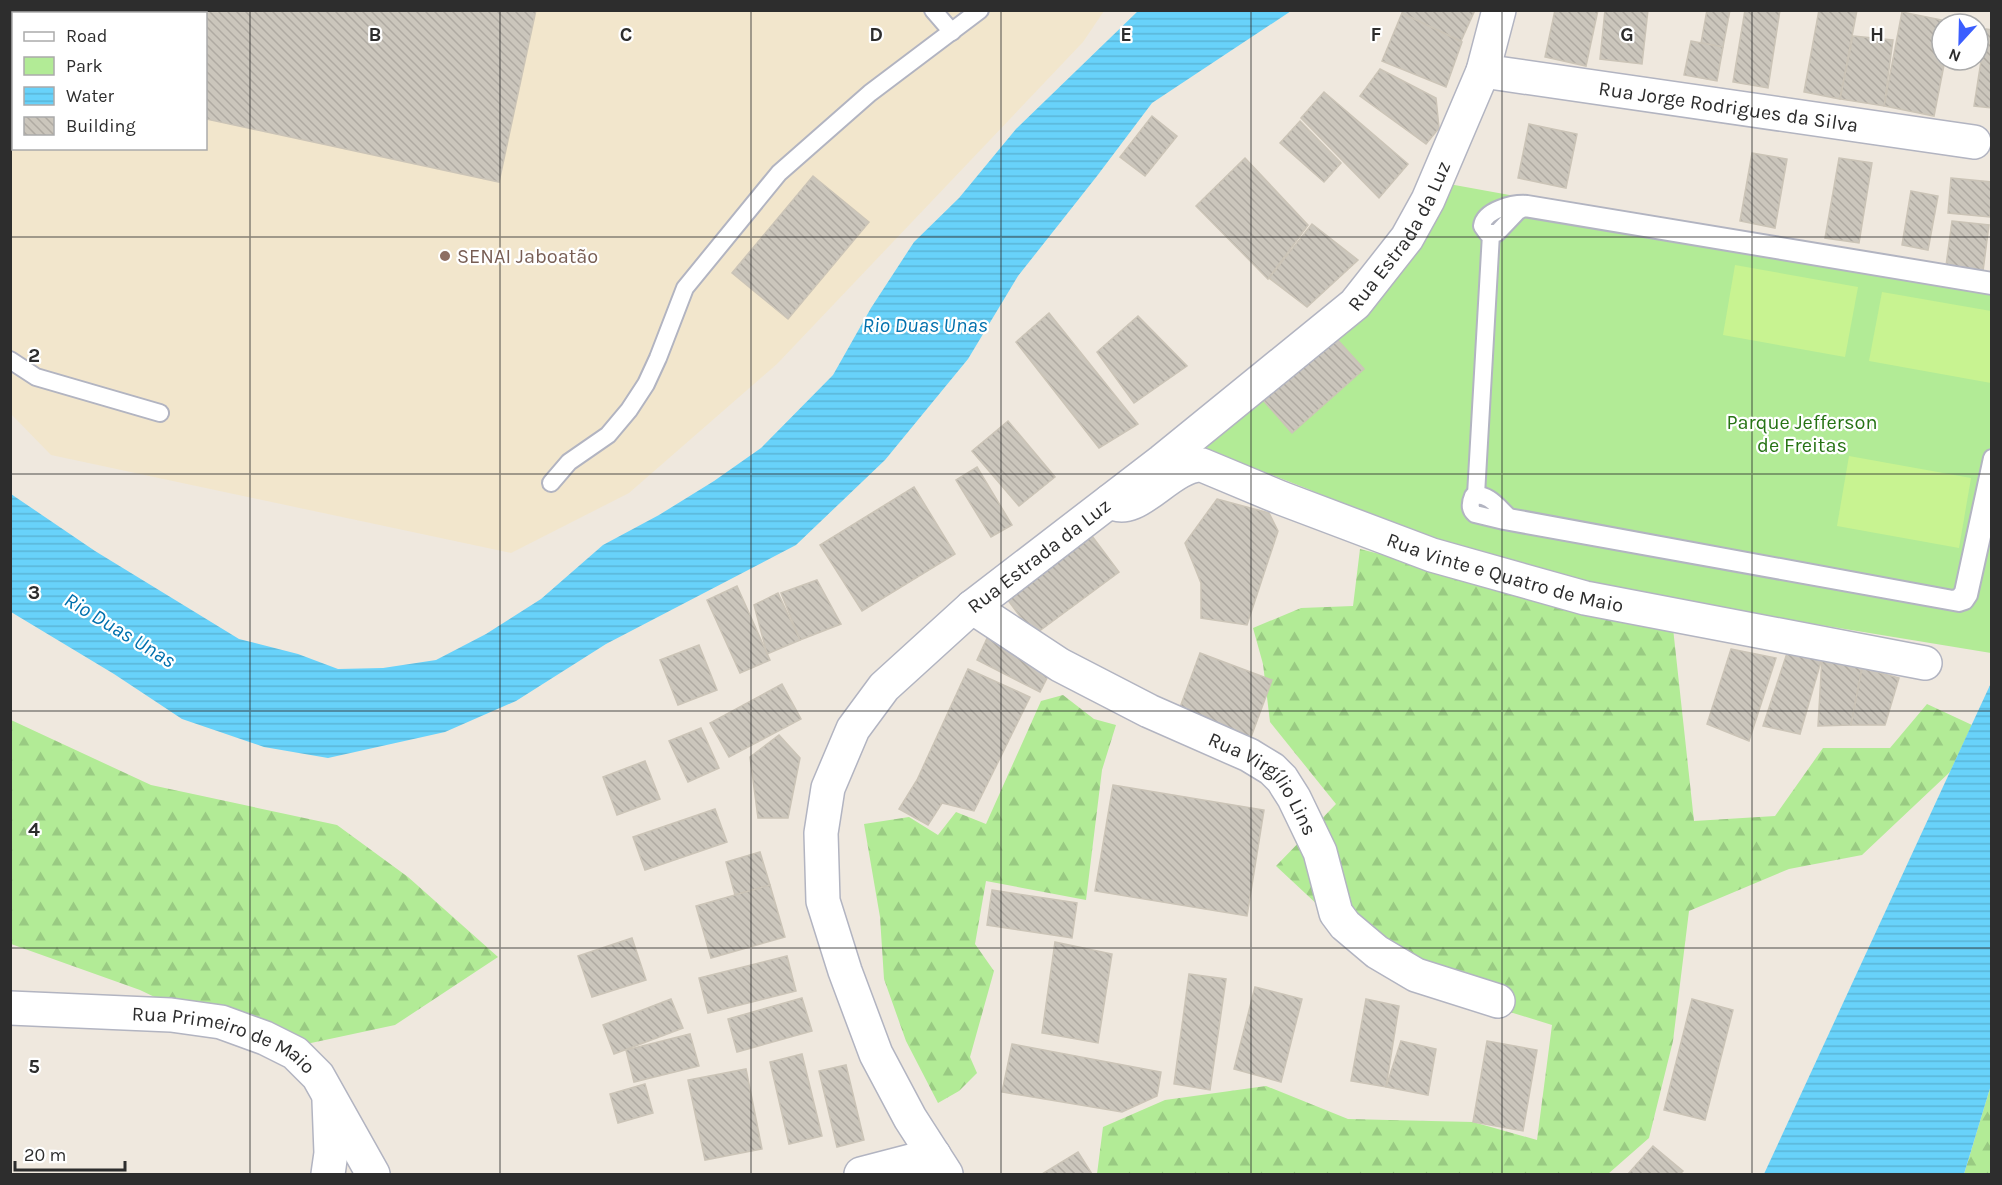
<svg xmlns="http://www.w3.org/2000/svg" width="2002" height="1185" font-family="Karla,sans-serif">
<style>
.education{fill:#f2e6cc;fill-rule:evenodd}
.green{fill:#b2eb96}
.forest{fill:url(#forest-firs)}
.pitch{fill:#c8f391}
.water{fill:url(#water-rules)}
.building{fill:url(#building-back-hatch);stroke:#cbc4b7;stroke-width:1.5}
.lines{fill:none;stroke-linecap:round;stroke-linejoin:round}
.service-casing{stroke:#b2b4c1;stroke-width:20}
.minor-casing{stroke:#b2b4c1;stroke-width:36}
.secondary-casing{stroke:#b2b4c1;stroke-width:36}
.service{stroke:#fff;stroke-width:16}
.minor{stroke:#fff;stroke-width:33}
.secondary{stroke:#fff;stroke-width:33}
.grid{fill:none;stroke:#2d2d2d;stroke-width:1.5;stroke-opacity:0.55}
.education-dot{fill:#8d6e63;stroke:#fff;stroke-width:2}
.labels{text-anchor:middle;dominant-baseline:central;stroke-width:4.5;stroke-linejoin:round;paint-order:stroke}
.street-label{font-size:20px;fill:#2d2d2d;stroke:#fff}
.education-label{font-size:20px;fill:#785e54;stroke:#fff;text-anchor:start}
.park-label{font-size:20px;fill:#267314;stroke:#fff}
.water-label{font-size:21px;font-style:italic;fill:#0070ad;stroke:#fff}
.grid-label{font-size:20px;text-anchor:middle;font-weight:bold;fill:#2d2d2d;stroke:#fff;stroke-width:4.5;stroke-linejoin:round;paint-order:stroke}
</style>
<defs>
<pattern id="forest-firs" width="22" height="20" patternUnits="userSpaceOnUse" patternTransform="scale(1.5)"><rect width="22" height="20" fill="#b2eb96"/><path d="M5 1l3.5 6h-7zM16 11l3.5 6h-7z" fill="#99ca82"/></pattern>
<pattern id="water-rules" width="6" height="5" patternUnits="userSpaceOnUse" patternTransform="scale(1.5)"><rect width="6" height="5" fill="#68d2fa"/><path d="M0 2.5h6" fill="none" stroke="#5ab5d7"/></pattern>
<pattern id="building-back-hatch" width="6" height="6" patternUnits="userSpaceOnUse" patternTransform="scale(1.5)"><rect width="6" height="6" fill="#cbc6bc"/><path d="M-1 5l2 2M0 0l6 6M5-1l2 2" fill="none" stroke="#afaaa2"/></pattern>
</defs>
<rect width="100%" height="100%" fill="#efe8de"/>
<path class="education" d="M 10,11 L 1104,11 L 1083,42 L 777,364 L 629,493 L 511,553 L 51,455 L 11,414 ZM 14,14 L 206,14 L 206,148 L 14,148 Z"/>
<path class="green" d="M 1449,184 L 1680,226 L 1991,274 L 1991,653 L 1607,590 L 1418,540 L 1308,489 L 1200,447 Z"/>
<g class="forest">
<path d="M 1360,549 L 1673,628 L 1694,821 L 1775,816 L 1823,748 L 1890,748 L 1927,704 L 1972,725 L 1950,772 L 1862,855 L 1789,869 L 1689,911 L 1673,1041 L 1649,1138 L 1608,1174 L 1097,1174 L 1103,1127 L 1165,1100 L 1266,1086 L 1348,1119 L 1473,1122 L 1537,1140 L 1552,1025 L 1394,976 L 1276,866 L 1336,804 L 1270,722 L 1263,664 L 1253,628 L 1301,608 L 1353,606 Z"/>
<path d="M 1063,695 L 1094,719 L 1116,725 L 1102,770 L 1086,900 L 986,881 L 975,944 L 994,971 L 970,1057 L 977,1073 L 959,1091 L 938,1103 L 906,1041 L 884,979 L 880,917 L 864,824 L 909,817 L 938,835 L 956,812 L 986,824 L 1041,701 Z"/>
<path d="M 11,720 L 151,785 L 337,825 L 408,877 L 498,957 L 395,1025 L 269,1052 L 140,990 L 11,944 Z"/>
<path d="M 1991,1085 L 1991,1174 L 1964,1174 Z"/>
</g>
<g class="pitch">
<path d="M 1735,265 L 1858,287 L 1845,357 L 1723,335 Z"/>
<path d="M 1882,292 L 1991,311 L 1991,383 L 1869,361 Z"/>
<path d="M 1849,456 L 1971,478 L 1959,548 L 1837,526 Z"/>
</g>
<g class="water">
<path d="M 1138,11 L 1291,11 L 1152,103 L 1097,176 L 1018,276 L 968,359 L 885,460 L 796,545 L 606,644 L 516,701 L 445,732 L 328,758 L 264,747 L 182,719 L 114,674 L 11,612 L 11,494 L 95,551 L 239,639 L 298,654 L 338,669 L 383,668 L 436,660 L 486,634 L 541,599 L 603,545 L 659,515 L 714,481 L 761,448 L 833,375 L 871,308 L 914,242 L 959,198 L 1016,129 Z"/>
<path d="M 1991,683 L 1991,1085 L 1964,1174 L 1764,1174 Z"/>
</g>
<g class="building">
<path d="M 101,10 L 536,10 L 499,182 L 206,119 L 206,14 L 100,14 Z"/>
<path d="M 1404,10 L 1475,10 L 1461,41 L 1402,14 Z"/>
<path d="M 1555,10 L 1598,10 L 1586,66 L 1545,57 Z"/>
<path d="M 1605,10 L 1648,10 L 1642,64 L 1600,59 Z"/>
<path d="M 1707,10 L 1730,10 L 1723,47 L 1701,43 Z"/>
<path d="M 1745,10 L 1780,10 L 1768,88 L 1733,82 Z"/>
<path d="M 1819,10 L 1857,10 L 1840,99 L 1804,92 Z"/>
<path d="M 1902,12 L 1952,22 L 1952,24 L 1942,24 L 1942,60 L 1945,60 L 1934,116 L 1884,106 Z"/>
<path d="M 1402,13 L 1462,42 L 1446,87 L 1382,61 Z"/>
<path d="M 1986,29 L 1992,30 L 1992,108 L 1974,106 Z"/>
<path d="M 1853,36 L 1893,40 L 1884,106 L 1840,99 Z"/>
<path d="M 1691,41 L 1723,47 L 1717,81 L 1684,75 Z"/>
<path d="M 1380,69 L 1436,98 L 1439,128 L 1426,144 L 1360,96 Z"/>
<path d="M 1324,92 L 1408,164 L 1379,198 L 1301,118 Z"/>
<path d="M 1152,116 L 1177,136 L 1145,176 L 1120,157 Z"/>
<path d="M 1300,121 L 1341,163 L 1324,182 L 1280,143 Z"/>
<path d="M 1529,124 L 1577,134 L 1566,188 L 1518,178 Z"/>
<path d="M 1752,153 L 1787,159 L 1775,228 L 1740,221 Z"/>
<path d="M 1245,158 L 1308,225 L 1268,279 L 1196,206 Z"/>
<path d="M 1839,158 L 1872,163 L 1859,243 L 1825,238 Z"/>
<path d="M 813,176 L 869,222 L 788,319 L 732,273 Z"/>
<path d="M 1951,178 L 1992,182 L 1990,217 L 1948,213 Z"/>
<path d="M 1911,191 L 1938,196 L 1928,250 L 1902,245 Z"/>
<path d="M 1952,221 L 1989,225 L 1983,271 L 1946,266 Z"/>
<path d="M 1312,224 L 1358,260 L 1307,307 L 1269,278 Z"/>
<path d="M 1049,313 L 1138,424 L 1099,448 L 1016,342 Z"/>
<path d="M 1138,316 L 1187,366 L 1134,403 L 1097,352 Z"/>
<path d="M 1335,337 L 1364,369 L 1292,433 L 1263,400 Z"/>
<path d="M 1008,421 L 1055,477 L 1019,506 L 972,451 Z"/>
<path d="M 977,467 L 1012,525 L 991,537 L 956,480 Z"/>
<path d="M 914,487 L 955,554 L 862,611 L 820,545 Z"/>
<path d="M 1217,499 L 1269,513 L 1278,531 L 1247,625 L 1201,618 L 1201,583 L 1185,543 Z"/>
<path d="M 1092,536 L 1119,572 L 1034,635 L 1007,599 Z"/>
<path d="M 817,580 L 841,624 L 800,640 L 781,593 Z"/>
<path d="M 737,586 L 770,660 L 740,673 L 707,600 Z"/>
<path d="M 778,593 L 800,640 L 767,654 L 754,605 Z"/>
<path d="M 989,634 L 1053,666 L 1040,692 L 977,660 Z"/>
<path d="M 699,645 L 717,690 L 678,705 L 660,660 Z"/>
<path d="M 1731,649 L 1776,658 L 1749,741 L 1707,724 Z"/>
<path d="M 1200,653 L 1272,680 L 1251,737 L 1179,710 Z"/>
<path d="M 1787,653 L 1822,658 L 1800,734 L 1763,726 Z"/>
<path d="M 1822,658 L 1862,668 L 1851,725 L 1818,726 Z"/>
<path d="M 1862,668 L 1899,678 L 1885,725 L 1851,725 Z"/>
<path d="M 968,669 L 1030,697 L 974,811 L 942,803 L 928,825 L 899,809 L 917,780 Z"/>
<path d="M 782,684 L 801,719 L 729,757 L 710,723 Z"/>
<path d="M 701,728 L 719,768 L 688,782 L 669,741 Z"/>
<path d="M 779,735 L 800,758 L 788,818 L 758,818 L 750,757 Z"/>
<path d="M 645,761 L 660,799 L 617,815 L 603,777 Z"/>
<path d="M 1113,785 L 1264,810 L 1247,916 L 1095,891 Z"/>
<path d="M 715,809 L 727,842 L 645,870 L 633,837 Z"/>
<path d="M 760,852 L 770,885 L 735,895 L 726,862 Z"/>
<path d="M 770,885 L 785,937 L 711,958 L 696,906 Z"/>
<path d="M 992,890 L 1077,903 L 1072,938 L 987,925 Z"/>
<path d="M 632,938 L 646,980 L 592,997 L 578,956 Z"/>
<path d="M 1055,942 L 1112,954 L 1098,1043 L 1042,1033 Z"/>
<path d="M 787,956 L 796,991 L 708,1013 L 699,978 Z"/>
<path d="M 1189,974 L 1226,979 L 1210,1090 L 1174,1084 Z"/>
<path d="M 1255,987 L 1302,999 L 1281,1082 L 1234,1069 Z"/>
<path d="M 802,998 L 812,1031 L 737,1052 L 728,1019 Z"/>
<path d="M 671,999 L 683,1028 L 614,1054 L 603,1025 Z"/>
<path d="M 1366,999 L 1399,1006 L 1386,1087 L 1351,1081 Z"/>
<path d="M 1692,999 L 1733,1010 L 1705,1120 L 1664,1110 Z"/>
<path d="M 690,1034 L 699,1066 L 634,1082 L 626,1050 Z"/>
<path d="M 1401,1041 L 1436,1049 L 1428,1095 L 1386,1087 Z"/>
<path d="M 1487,1041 L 1537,1050 L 1523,1131 L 1473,1122 Z"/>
<path d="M 1012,1044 L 1161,1072 L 1157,1096 L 1122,1112 L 1002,1092 Z"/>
<path d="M 802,1054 L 822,1136 L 789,1144 L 770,1062 Z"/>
<path d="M 846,1065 L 864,1140 L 837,1147 L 819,1071 Z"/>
<path d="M 746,1069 L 762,1149 L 705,1160 L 688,1080 Z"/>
<path d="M 645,1084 L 653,1113 L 618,1123 L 610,1094 Z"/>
<path d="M 1653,1146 L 1683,1171 L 1680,1174 L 1628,1174 Z"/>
<path d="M 1078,1152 L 1092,1174 L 1042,1174 Z"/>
</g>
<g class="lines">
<defs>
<g id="service">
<path d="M 933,10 L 952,32"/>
<path d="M 1992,281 L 1527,204 C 1513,203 1484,210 1482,226 L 1487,233 L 1497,233 L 1518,211 L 1524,208 L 1992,286"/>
<path d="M 10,360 L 36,377 L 160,413"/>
<path d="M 1992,458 L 1963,592 L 1959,597 L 1953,599 L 1509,517 C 1499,508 1488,492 1473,496 C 1470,503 1469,509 1475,514 L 1504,521 L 1959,603 L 1965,601 L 1969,595 L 1992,491"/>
<path d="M 551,483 L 569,462 L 608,435 L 629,410 L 646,384 L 658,358 L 685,288 L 779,173 L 870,93 L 980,10"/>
<path d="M 1476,495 L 1491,234"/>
</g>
<g id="minor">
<path id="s1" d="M 1483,71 L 1974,142"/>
<path id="s2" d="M 1110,501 C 1136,520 1169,464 1202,465 L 1281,498 L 1432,555 L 1585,598 L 1925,663"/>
<path id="s3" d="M 972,607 L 1060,665 L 1149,711 L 1249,755 L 1272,769 L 1282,779 L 1294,798 L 1320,852 L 1336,913 L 1345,925 L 1377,952 L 1416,975 L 1498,1001"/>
<path id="s4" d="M 10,1008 L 171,1015 L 221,1022 L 265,1038 L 295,1053 L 318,1076 L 373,1174"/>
<path d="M 328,1174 L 331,1153 L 329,1101"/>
<path d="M 861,1174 L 934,1155"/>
</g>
<g id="secondary">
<path id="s5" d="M 946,1174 L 910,1118 L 876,1054 L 845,971 L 823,901 L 821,833 L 828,788 L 853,729 L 884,687 L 972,607 L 1162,461 L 1355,304 L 1407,238 L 1428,200 L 1483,71 L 1499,10"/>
</g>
</defs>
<use href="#service" class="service-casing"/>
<use href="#minor" class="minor-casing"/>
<use href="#secondary" class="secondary-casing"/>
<use href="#service" class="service"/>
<use href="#minor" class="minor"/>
<use href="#secondary" class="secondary"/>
</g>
<path class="grid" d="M 250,10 L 250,1174M 500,10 L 500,1174M 751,10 L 751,1174M 1001,10 L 1001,1174M 1251,10 L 1251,1174M 1502,10 L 1502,1174M 1752,10 L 1752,1174M 10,237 L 1992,237M 10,474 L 1992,474M 10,711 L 1992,711M 10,948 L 1992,948"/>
<circle class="education-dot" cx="445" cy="256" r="6"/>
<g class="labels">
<g class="street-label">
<text stroke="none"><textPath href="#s1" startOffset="248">Rua Jorge Rodrigues da Silva</textPath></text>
<text stroke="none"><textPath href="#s5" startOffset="1220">Rua Estrada da Luz</textPath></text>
<text stroke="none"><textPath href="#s5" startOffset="734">Rua Estrada da Luz</textPath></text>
<text stroke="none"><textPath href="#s2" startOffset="426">Rua Vinte e Quatro de Maio</textPath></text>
<text stroke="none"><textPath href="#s3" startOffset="345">Rua Virgílio Lins</textPath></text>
<text stroke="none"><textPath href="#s4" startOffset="219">Rua Primeiro de Maio</textPath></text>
</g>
<g class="education-label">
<text x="457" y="256">SENAI Jaboatão</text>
</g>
<g class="park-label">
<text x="1802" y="422">Parque Jefferson<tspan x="1802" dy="23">de Freitas</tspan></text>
</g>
<g class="water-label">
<text x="925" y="325">Rio Duas Unas</text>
<text transform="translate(120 630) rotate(31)">Rio Duas Unas</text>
</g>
</g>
<g class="grid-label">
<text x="375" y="41">B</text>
<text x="626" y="41">C</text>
<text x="876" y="41">D</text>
<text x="1126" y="41">E</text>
<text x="1376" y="41">F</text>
<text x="1627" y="41">G</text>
<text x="1877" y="41">H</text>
<text x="34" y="362">2</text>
<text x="34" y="599">3</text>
<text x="34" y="836">4</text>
<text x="34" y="1073">5</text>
</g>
<rect width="2002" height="1185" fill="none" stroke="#2d2d2d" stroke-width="24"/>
<rect x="12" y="12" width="195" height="138" fill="#ffffff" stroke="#ababab" stroke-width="1.5"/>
<rect x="24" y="32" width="30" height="9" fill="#ffffff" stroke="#ababab" stroke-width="1.5"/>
<text x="66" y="42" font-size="18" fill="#2d2d2d">Road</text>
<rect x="24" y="57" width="30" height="18" fill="#b2eb96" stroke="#ababab" stroke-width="1.5"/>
<text x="66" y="72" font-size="18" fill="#2d2d2d">Park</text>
<rect x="24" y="87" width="30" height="18" fill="url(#water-rules)" stroke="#ababab" stroke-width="1.5"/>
<text x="66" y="102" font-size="18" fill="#2d2d2d">Water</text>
<rect x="24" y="117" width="30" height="18" fill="url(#building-back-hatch)" stroke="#ababab" stroke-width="1.5"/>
<text x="66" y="132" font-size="18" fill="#2d2d2d">Building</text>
<g transform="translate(1960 42) rotate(202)"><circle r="28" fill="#ffffff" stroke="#ababab" stroke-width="1.5"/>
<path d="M0-4.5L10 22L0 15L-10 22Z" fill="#3b5eff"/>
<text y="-9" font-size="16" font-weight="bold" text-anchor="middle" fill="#2d2d2d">N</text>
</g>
<path d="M15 1161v9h110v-9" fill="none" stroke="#2d2d2d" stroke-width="3"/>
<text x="24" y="1161" font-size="18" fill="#2d2d2d" stroke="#ffffff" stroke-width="4.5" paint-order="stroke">20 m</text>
</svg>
